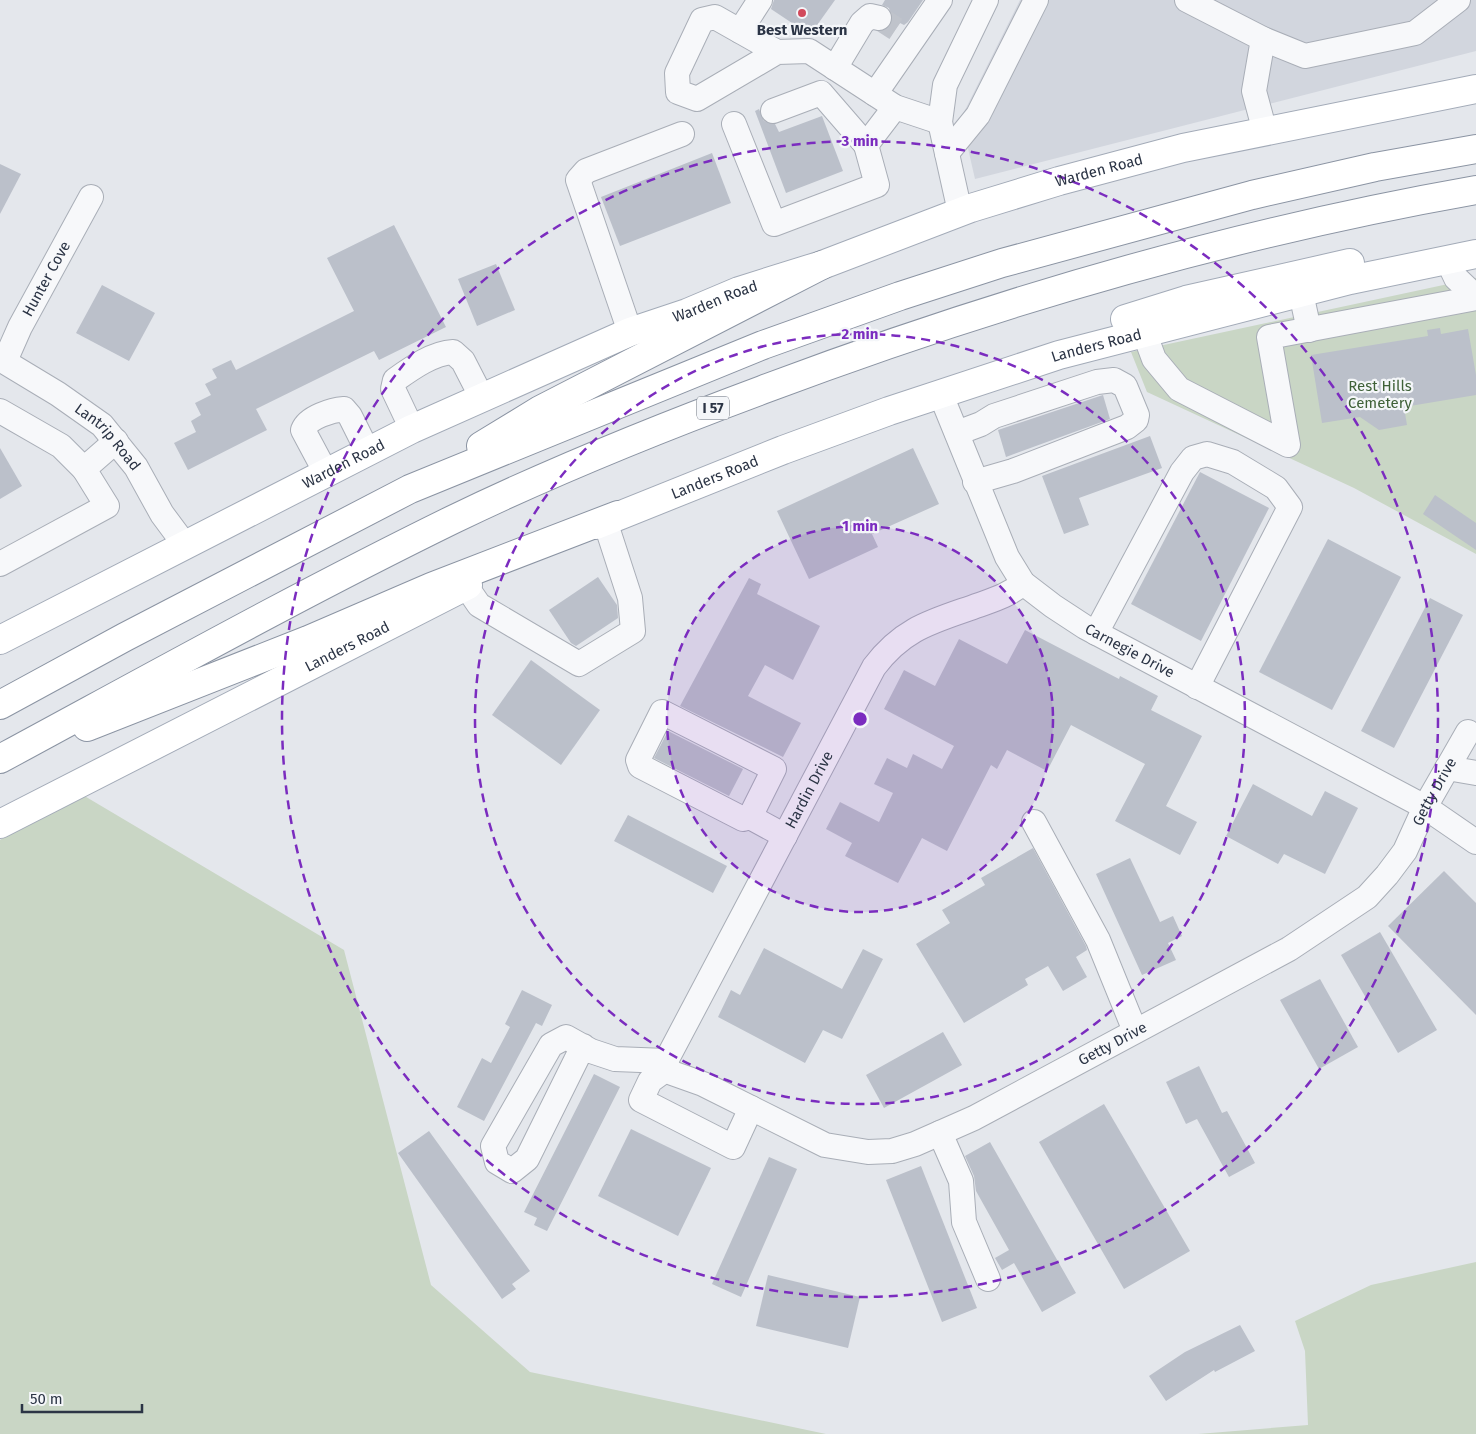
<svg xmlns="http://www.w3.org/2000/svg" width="1476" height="1434" font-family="'Fira Sans',sans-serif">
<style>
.built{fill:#d2d6de}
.green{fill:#c9d6c5}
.building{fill:#bbc0ca}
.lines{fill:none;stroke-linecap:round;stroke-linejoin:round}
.minor-tunnel{stroke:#bfc3cb;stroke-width:24;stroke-dasharray:24 12;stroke-linecap:butt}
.minor-casing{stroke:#a9aeb7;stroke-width:26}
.major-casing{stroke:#a3abb8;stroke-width:30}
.highway-casing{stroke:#8b94a3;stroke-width:30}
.minor{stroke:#f7f8fa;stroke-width:24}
.major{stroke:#fff;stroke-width:28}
.highway{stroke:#fff;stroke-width:28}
.ring{fill:none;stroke:#7b2cbf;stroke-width:2.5;stroke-dasharray:9 6}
.poi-dot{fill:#d1495b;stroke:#f4f6f9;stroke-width:2}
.labels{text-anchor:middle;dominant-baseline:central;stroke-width:4.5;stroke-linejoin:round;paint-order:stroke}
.shield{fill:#f4f6f9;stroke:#676e7b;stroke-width:1}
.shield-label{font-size:14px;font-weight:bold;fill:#2b3445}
.poi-label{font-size:15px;font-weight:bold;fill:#2b3445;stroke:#f4f6f9}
.street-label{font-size:15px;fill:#2b3445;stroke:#f4f6f9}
.park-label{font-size:15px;fill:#3f6138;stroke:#f4f6f9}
.centre{fill:#7b2cbf;stroke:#f4f6f9;stroke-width:2.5}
.ring-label{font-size:15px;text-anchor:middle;font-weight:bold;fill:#7b2cbf;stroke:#f4f6f9;stroke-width:4.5;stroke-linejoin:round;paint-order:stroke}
</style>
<rect width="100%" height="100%" fill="#e4e7ec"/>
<path class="built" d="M 1020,0 L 1476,0 L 1476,51 L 975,179 L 961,118 Z"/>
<g class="green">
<path d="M 1476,278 L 1476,554 L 1354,488 L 1147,392 L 1131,352 Z"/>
<path d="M 71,788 L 344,950 L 431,1285 L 530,1372 L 826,1434 L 0,1434 L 0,840 Z"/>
<path d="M 1476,1262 L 1476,1434 L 1198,1434 L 1308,1425 L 1305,1351 L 1295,1321 L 1371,1285 Z"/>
</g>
<g class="building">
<path d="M 774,0 L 835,0 L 810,35 L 771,9 Z"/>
<path d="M 885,0 L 923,0 L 908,22 L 904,25 L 900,23 L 890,37 L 881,31 L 889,28 L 892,20 L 889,8 L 882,5 Z"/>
<path d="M 759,109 L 764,121 L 775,124 L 779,132 L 822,116 L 843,171 L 786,193 L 755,111 Z"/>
<path d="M 712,153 L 731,203 L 620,246 L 601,197 Z"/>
<path d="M 0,164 L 21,174 L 0,214 Z"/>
<path d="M 394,225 L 446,327 L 379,360 L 374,351 L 256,409 L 267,430 L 188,470 L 174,443 L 196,432 L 191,421 L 201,415 L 195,403 L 211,395 L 205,384 L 217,378 L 212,369 L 231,360 L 236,370 L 354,311 L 327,258 Z"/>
<path d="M 496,264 L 515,310 L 477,326 L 458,279 Z"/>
<path d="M 102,285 L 155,313 L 129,361 L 76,333 Z"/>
<path d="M 1440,328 L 1441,334 L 1468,329 L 1476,375 L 1476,395 L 1404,407 L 1407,425 L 1379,430 L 1360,417 L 1322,423 L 1311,355 L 1428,336 L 1427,330 Z"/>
<path d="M 1103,395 L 1110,419 L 1006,457 L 998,430 Z"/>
<path d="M 1150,436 L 1162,468 L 1079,498 L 1089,525 L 1064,534 L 1042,476 Z"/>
<path d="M 0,448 L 22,486 L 0,499 Z"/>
<path d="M 913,448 L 939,504 L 872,534 L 878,547 L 809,579 L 777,511 Z"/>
<path d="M 1200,472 L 1269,508 L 1201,641 L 1131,604 Z"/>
<path d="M 1435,495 L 1476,523 L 1476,550 L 1423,514 Z"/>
<path d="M 1328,539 L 1401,577 L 1332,710 L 1259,672 Z"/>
<path d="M 598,577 L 617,605 L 618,618 L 576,646 L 571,643 L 549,610 Z"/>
<path d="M 749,578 L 761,584 L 757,594 L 820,626 L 793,680 L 765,665 L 748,696 L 801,723 L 783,757 L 680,706 Z"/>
<path d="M 1430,598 L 1463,615 L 1394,748 L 1361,731 Z"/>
<path d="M 1025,630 L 1119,679 L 1120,676 L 1158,696 L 1151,710 L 1202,736 L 1166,806 L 1197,822 L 1180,855 L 1115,821 L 1145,764 L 1071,725 L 1047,771 L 1007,750 L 997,769 L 991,765 L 947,851 L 922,838 L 898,883 L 845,856 L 852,843 L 826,829 L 840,802 L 879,822 L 893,793 L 874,784 L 887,758 L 907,768 L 913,754 L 942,769 L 954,746 L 884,709 L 904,670 L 935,686 L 959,639 L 1007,664 Z"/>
<path d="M 531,660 L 600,710 L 561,765 L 492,715 Z"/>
<path d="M 668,731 L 743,769 L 729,796 L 654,758 Z"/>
<path d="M 1253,784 L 1312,816 L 1325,791 L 1358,808 L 1325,874 L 1284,854 L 1278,864 L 1226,836 Z"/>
<path d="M 628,815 L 727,866 L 713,893 L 614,841 Z"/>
<path d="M 1033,848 L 1086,946 L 1087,950 L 1076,957 L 1087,977 L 1063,991 L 1048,966 L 1025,979 L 1028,985 L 964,1023 L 916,944 L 950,923 L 942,910 L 985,885 L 981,878 Z"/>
<path d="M 1130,858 L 1160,922 L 1173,916 L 1182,936 L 1168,943 L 1176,960 L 1142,975 L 1096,874 Z"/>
<path d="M 1444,871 L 1476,903 L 1476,1015 L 1388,926 Z"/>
<path d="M 1380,932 L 1437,1030 L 1398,1053 L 1341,955 Z"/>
<path d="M 764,948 L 842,989 L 863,949 L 883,959 L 842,1039 L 823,1030 L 805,1063 L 718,1017 L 731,990 L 740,995 Z"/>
<path d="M 1320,979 L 1358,1047 L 1319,1069 L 1280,1000 Z"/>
<path d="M 522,990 L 552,1005 L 542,1026 L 536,1023 L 484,1121 L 457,1107 L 482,1058 L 491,1063 L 510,1027 L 505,1024 Z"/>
<path d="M 943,1032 L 962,1065 L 884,1108 L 866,1075 Z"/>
<path d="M 1199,1066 L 1222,1113 L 1227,1111 L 1255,1163 L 1229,1177 L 1197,1119 L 1186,1124 L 1166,1082 Z"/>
<path d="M 594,1074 L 620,1087 L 547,1231 L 534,1225 L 537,1218 L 524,1212 Z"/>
<path d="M 1104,1104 L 1190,1251 L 1124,1289 L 1039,1142 Z"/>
<path d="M 631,1129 L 711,1168 L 678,1236 L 598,1196 Z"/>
<path d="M 429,1131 L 530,1271 L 512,1284 L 516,1289 L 502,1299 L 398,1153 Z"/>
<path d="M 990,1142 L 1076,1293 L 1042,1312 L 1014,1263 L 1002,1270 L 995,1258 L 1009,1250 L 976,1191 L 974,1176 L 965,1156 Z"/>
<path d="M 769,1157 L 797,1169 L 741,1297 L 712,1284 Z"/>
<path d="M 921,1166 L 977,1308 L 942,1322 L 886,1180 Z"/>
<path d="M 768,1275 L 860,1297 L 848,1348 L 756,1326 Z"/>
<path d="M 1240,1325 L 1255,1351 L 1215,1372 L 1214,1370 L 1166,1401 L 1149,1376 L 1185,1352 Z"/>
</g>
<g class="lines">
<path class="minor-tunnel" d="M 879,18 L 896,29"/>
<defs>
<g id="minor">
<path d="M 1187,0 L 1263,39 L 1254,91 L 1265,132"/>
<path d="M 740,31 L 760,0"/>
<path d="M 1263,39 L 1305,56 L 1415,33 L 1458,0"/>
<path d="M 777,52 L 715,17 L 702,20 L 677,73 L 678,92 L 697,99 L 777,52 L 809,51 L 895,107 L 940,122"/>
<path d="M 835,68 L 862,23 L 870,16 L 879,18"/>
<path d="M 875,94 L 940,0"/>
<path d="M 773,111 L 821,93 L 866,145"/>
<path d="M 734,124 L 774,224 L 877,185 L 866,145 L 895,107"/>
<path d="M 947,153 L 978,115 L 1036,0"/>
<path d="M 960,212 L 940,122 L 945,85 L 986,0"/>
<path d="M 1447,259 L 1456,278 L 1476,297"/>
<path d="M 1301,293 L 1309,330"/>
<path d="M 630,332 L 578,180 L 586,171 L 682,134"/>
<path d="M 1144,332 L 1154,359 L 1179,389 L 1288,445 L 1269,337 L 1476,298"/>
<path id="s1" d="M 0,359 L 58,394 L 102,425 L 136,467 L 162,514 L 185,545"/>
<path id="s2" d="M 5,361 L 20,327 L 91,197"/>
<path id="s3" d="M 941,395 L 1007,557 L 1023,583 L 1053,606 L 1085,627 L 1425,807 L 1476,842"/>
<path d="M 0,411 L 61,446 L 84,469 L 116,441"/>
<path d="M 412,429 L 393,389 L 395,380 C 412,368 433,353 453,352 L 463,361 L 482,398"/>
<path d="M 957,433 L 981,424 L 994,416 L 1097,382 L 1114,380 L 1125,386 L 1137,415 L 1136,420 L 1127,427 L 1013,471 L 975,482"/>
<path d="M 326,473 L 303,430 C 308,417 332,410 344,409 L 350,416 L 368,452"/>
<path d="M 0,564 L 107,506 L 84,469"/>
<path d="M 466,586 L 479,605 L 579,664 L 633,631 L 630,598 L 605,521"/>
<path d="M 1096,633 L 1182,472 L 1193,458 L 1207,454 L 1233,462 L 1276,488 L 1290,507 L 1197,687"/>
<path d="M 1447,768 L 1476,773"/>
<path d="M 750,817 L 743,819 L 640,766 L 638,760 L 662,712 L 774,769 L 750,817 L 785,836"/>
<path d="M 1034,822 L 1098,940 L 1135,1031"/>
<path d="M 583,1046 L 527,1159 L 512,1171 L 497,1162 L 493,1146 L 551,1045 L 566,1037 L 591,1051 L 615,1059 L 666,1061"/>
<path id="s4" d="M 668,1068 L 672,1073 L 703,1084 L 825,1145 L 868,1152 L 892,1151 L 915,1144 L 974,1118 L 1289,949 L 1367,897 L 1387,875 L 1405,851 L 1425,807 L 1468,732"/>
<path id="s5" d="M 668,1068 L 666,1061 L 874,667 C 904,627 934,621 979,605 C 996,599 1009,595 1023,583"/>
<path d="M 668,1068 L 650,1081 L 641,1100 L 733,1147 L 751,1108"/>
<path d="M 940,1133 L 961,1181 L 964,1222 L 988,1279"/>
</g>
<g id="major">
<path d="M 1125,319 L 1186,300 L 1350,263"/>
<path id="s6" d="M 596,525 L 783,450 L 889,411 L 1059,355 L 1350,280 L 1476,254"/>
<path id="s7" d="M 0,640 L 412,429 L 630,332 L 687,313 L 739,291 L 822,265 L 971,208 L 1059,181 L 1183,148 L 1476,89"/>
<path id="s8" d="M 0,824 L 468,585"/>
</g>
<g id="highway">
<path d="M 481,446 L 540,410 L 822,265"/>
<path d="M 0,705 L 125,637 L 410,489 L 763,345 L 900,296 L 1002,263 L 1252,195 L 1375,167 L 1476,149"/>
<path d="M 87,727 L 308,640 L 431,587 L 618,515"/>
<path d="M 0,759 C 150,678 299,595 452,520 C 553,471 657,429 762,390 C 993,303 1232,233 1476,190"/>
</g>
</defs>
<use href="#minor" class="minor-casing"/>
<use href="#major" class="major-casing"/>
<use href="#highway" class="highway-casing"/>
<use href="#minor" class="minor"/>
<use href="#major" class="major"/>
<use href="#highway" class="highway"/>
</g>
<circle cx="860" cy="719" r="193" fill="#7b2cbf" fill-opacity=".12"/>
<g class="ring">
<circle cx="860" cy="719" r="193"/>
<circle cx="860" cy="719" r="385"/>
<circle cx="860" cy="719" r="578"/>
</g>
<circle class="poi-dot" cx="802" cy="13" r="5"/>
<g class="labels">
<rect class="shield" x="697" y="396.5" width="32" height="23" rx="4"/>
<g class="shield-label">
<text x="713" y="408">I 57</text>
</g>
<g class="poi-label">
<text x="802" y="30">Best Western</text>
</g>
<g class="street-label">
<text stroke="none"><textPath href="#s7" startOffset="1198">Warden Road</textPath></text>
<text stroke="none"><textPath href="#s2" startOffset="92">Hunter Cove</textPath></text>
<text stroke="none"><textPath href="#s7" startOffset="792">Warden Road</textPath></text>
<text stroke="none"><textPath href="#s6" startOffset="532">Landers Road</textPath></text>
<text stroke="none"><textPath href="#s1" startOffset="134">Lantrip Road</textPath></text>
<text stroke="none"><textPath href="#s7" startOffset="386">Warden Road</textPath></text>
<text stroke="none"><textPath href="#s6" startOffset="128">Landers Road</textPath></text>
<text stroke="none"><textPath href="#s8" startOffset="390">Landers Road</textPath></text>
<text stroke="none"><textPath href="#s3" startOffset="332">Carnegie Drive</textPath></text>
<text stroke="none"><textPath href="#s5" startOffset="314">Hardin Drive</textPath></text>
<text stroke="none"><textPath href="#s4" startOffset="909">Getty Drive</textPath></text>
<text stroke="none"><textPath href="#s4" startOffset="489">Getty Drive</textPath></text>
</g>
<g class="park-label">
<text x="1380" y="386">Rest Hills<tspan x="1380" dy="17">Cemetery</tspan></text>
</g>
</g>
<circle cx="860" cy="719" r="8" class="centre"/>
<g class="ring-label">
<text x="860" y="146">3 min</text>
<text x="860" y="339">2 min</text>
<text x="860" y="531">1 min</text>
</g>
<path d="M22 1404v8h120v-8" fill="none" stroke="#2b3445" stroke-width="2.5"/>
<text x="30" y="1404" font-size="15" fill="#2b3445" stroke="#f4f6f9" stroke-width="4" paint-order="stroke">50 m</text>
</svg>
